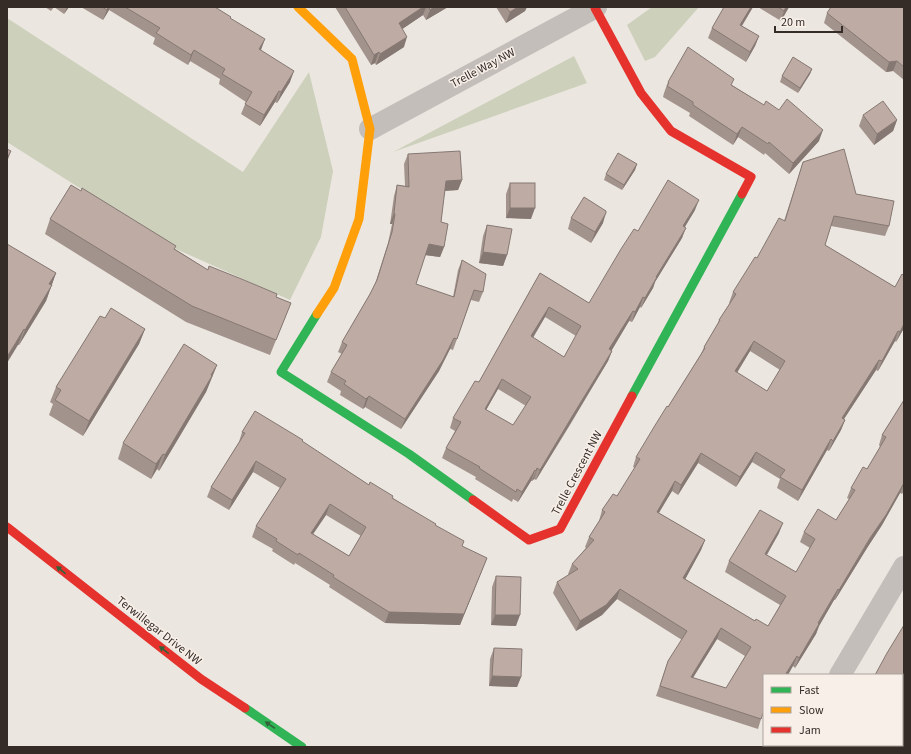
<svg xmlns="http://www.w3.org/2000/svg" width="911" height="754" font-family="'Source Sans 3',sans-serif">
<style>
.green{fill:#cdd0bb}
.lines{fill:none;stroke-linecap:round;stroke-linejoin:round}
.street{stroke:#c4beba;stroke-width:22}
.fast{stroke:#30b455;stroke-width:9}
.slow{stroke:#ff9f0a;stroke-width:9}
.jam{stroke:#e5322d;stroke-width:9}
.wall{fill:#a3938d;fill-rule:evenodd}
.shaded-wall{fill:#857873}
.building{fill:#beaba4;stroke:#857873;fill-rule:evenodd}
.oneway{fill:#33623a}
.labels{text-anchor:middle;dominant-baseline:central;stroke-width:3;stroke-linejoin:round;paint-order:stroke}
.street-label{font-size:12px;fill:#352c28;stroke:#f8f0e8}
</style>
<rect width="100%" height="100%" fill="#ece6e0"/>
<g class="green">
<path d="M 652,7 L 699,7 L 655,57 L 645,61 L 627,25 Z"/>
<path d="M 7,18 L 243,172 L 309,72 L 333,171 L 321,237 L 290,300 L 176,249 L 7,142 Z"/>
<path d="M 574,56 L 587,83 L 393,152 Z"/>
</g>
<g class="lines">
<g class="street">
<path d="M 370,129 L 596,7"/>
<path d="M 840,675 L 904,567"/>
<path d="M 846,745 L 849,747"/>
</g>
<g class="fast">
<path d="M 317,314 L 281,372 L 409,454 L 473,500"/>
<path d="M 632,396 L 742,194"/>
<path d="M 245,708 L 302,747"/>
</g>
<path class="slow" d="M 298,7 L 352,59 L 370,129 L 359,219 L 334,288 L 317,314"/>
<g class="jam">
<path d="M 595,8 L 641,93 L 671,131 L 751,177 L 742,194"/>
<path d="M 473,500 L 529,540 L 560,529 L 632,396"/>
<path d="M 7,527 L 201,679 L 245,708"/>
</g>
</g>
<g class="wall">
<path d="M 45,7 L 54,7 L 51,11 Z"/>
<path d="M 54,7 L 69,7 L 64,14 Z"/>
<path d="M 81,7 L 215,7 L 230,18 L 290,82 L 277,103 L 275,102 L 260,126 L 241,114 L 246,102 L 219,84 L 220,79 L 190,61 L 188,65 L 153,44 L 155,38 L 109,10 L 103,20 Z"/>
<path d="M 335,7 L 448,7 L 426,20 L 423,15 L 402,29 L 404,47 L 376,65 L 375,63 L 371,65 Z"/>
<path d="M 496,7 L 527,7 L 525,11 L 506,23 Z"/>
<path d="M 753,7 L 742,26 L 759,36 L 755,46 L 746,62 L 708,38 L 712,28 Z"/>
<path d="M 758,7 L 789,7 L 781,21 Z"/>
<path d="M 904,7 L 904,80 L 893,71 L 886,72 L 824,23 L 827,13 Z"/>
<path d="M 812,69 L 810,74 L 798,93 L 780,82 L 782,76 Z"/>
<path d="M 668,82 L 732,85 L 819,141 L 789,174 L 765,153 L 764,155 L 738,137 L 733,145 L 689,116 L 690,113 L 663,97 L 664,93 Z"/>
<path d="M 863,115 L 897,120 L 893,131 L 874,145 L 859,126 Z"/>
<path d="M 408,154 L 462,180 L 458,190 L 444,191 L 441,222 L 444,247 L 440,257 L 425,255 L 416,284 L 453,297 L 458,270 L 462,260 L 483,292 L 479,302 L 471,300 L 453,350 L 450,349 L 439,371 L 401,429 L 365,407 L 363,409 L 340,395 L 341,391 L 327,382 L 331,372 L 342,354 L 338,352 L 342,342 L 370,294 L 375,284 L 388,243 L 392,224 L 390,224 L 394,196 L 397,185 L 405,186 L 404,164 Z"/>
<path d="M 803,162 L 856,194 L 889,226 L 885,236 L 831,226 L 825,245 L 895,287 L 904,276 L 904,328 L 896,342 L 895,341 L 878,371 L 876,370 L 844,419 L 845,420 L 841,430 L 829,451 L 827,450 L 798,501 L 777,488 L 780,479 L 752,462 L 736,487 L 698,463 L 678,495 L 672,491 L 659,513 L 705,540 L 701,550 L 685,579 L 755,621 L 768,626 L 780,605 L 725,572 L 729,561 L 779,533 L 767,555 L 796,572 L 810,548 L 800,542 L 804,532 L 836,520 L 849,499 L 847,498 L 851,488 L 867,469 L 880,447 L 879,445 L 882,435 L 904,400 L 904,491 L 902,494 L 900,493 L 882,525 L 867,548 L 835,600 L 834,600 L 819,626 L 816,634 L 795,668 L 793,666 L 764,675 L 761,719 L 758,729 L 656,696 L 668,661 L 682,640 L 617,599 L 602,615 L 576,631 L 553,593 L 557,582 L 569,575 L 568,574 L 572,564 L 586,548 L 585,547 L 589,537 L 599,521 L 602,510 L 617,496 L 635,468 L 633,467 L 636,457 L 668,407 L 701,354 L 704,347 L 717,325 L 719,320 L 730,303 L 729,303 L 733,292 L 784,221 ZM 750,351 L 780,370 L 767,391 L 737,373 ZM 717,639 L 745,656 L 726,688 L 693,678 Z"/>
<path d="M 637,164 L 635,170 L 622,190 L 604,180 L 606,174 Z"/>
<path d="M 510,183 L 531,219 L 506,218 L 506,194 Z"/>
<path d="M 695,210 L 685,227 L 682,238 L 655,282 L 653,288 L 641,308 L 640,307 L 632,322 L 629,321 L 611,351 L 612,351 L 608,361 L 570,425 L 536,480 L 534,479 L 532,481 L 531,481 L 518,502 L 513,499 L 512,502 L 475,479 L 476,477 L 442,458 L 446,448 L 455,431 L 450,428 L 453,418 L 479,382 L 540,273 L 589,303 L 638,231 ZM 545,317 L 576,336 L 564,357 L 533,338 ZM 498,389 L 526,406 L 513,425 L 486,410 Z"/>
<path d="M 571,218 L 603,223 L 591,243 L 568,229 Z"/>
<path d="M 50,219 L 175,249 L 208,270 L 291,303 L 270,355 L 186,322 L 45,234 Z"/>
<path d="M 487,225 L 507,255 L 503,266 L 479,263 L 483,236 Z"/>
<path d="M 7,244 L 56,273 L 46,301 L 19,345 L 18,345 Z"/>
<path d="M 105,318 L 145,329 L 139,344 L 83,436 L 49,415 L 53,404 L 50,402 L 56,387 Z"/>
<path d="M 217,365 L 206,392 L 159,471 L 157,469 L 151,479 L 118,459 L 123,443 Z"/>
<path d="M 242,432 L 303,442 L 369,485 L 393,498 L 435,526 L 462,546 L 483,568 L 460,625 L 385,623 L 329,587 L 330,585 L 295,563 L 294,565 L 272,551 L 273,549 L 252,537 L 256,526 L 280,488 L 253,472 L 229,510 L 207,497 L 211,487 L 239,442 ZM 326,515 L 361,536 L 349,556 L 313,534 Z"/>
<path d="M 496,576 L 516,626 L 491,625 L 492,587 Z"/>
<path d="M 904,625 L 904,747 L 893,747 L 889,745 L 902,745 L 902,675 Z"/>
<path d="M 494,648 L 521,677 L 517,687 L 489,686 L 490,659 Z"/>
</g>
<g class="shaded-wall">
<path d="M 67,7 L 69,7 L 64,14 Z"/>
<path d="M 108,7 L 110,7 L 109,10 L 103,20 Z"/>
<path d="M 423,7 L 426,7 L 423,15 L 395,34 L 399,23 Z"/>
<path d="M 434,7 L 448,7 L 426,20 L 430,10 Z"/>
<path d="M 518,7 L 527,7 L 525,11 L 506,23 L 510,12 Z"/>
<path d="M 751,7 L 753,7 L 736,35 L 740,25 Z"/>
<path d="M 786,7 L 789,7 L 781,21 L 784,11 Z"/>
<path d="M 759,36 L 755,46 L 746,62 L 750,52 Z"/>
<path d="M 407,37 L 404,47 L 376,65 L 380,54 Z"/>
<path d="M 265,39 L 261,50 L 255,60 L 259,49 Z"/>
<path d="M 194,50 L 190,61 L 188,65 L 191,55 Z"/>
<path d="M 379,52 L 375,63 L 371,65 L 374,55 Z"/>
<path d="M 897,61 L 893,71 L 886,72 L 889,62 Z"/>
<path d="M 812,69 L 810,74 L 798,93 L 800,88 Z"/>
<path d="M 294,71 L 290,82 L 277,103 L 281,92 Z"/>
<path d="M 279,91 L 275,102 L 260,126 L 264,115 Z"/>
<path d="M 897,120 L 893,131 L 874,145 L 877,134 Z"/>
<path d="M 742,127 L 738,137 L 733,145 L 737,134 Z"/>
<path d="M 823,130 L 819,141 L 789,174 L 793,163 Z"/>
<path d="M 11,151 L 7,162 L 7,158 Z"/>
<path d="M 637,164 L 635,170 L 622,190 L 624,185 Z"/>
<path d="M 462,180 L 458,190 L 442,191 L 446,181 Z"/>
<path d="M 699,200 L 695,210 L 679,236 L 683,226 Z"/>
<path d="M 510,208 L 535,208 L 531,219 L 506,218 Z"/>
<path d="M 394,213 L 395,214 L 392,224 L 390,224 Z"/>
<path d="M 606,213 L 603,223 L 591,243 L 595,232 Z"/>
<path d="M 686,228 L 682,238 L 655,282 L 653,288 L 641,308 L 645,298 L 656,277 Z"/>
<path d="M 429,244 L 444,247 L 440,257 L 425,255 Z"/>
<path d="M 483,252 L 507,255 L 503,266 L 479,263 Z"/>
<path d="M 56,273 L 46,301 L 19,345 L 25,330 L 49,284 Z"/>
<path d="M 643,297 L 640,307 L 632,322 L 635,312 Z"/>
<path d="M 549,307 L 545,317 L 527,347 L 531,336 Z"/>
<path d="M 633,311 L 629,321 L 606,360 L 609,349 Z"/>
<path d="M 904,324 L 904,328 L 896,342 L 900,332 Z"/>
<path d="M 24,329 L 18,345 L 7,363 L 7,357 Z"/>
<path d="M 145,329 L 139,344 L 83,436 L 89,421 Z"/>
<path d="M 898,331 L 895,341 L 878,371 L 882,361 Z"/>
<path d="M 454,338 L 450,349 L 439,371 L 401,429 L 405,419 Z"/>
<path d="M 754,341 L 750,351 L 731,382 L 735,371 Z"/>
<path d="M 612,351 L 608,361 L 536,480 L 540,470 Z"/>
<path d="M 879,360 L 876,370 L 838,428 L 842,418 Z"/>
<path d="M 217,365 L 206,392 L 159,471 L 165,455 Z"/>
<path d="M 502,379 L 498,389 L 481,419 L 485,409 Z"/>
<path d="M 369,396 L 365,407 L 363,409 L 366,399 Z"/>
<path d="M 845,420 L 841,430 L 829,451 L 833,441 Z"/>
<path d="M 831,439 L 827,450 L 798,501 L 802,490 Z"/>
<path d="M 756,452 L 752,462 L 736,487 L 740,477 Z"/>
<path d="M 701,453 L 698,463 L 678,495 L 681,485 Z"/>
<path d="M 163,454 L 157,469 L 151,479 L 156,464 Z"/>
<path d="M 256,461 L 253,472 L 229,510 L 232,500 Z"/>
<path d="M 537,468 L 534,479 L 532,481 L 536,471 Z"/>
<path d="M 535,470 L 531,481 L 518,502 L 522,492 Z"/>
<path d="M 675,481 L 672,491 L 653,522 L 657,512 Z"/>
<path d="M 904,483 L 900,493 L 882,525 L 867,548 L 835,600 L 839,590 Z"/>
<path d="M 330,504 L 326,515 L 307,543 L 311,533 Z"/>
<path d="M 783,523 L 779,533 L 761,564 L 765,554 Z"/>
<path d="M 705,540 L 701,550 L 680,589 L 683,578 Z"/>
<path d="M 487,558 L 460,625 L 385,623 L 389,612 Z"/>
<path d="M 620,589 L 617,599 L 602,615 L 576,631 L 580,621 Z"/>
<path d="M 838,589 L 834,600 L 819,626 L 816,634 L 795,668 L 799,658 Z"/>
<path d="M 495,615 L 520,615 L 516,626 L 491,625 Z"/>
<path d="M 721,628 L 717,639 L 687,687 L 691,677 Z"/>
<path d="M 797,656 L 793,666 L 788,675 L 785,675 Z"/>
<path d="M 492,676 L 521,677 L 517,687 L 489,686 Z"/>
</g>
<g class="building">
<path d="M 102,7 L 108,7 L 107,10 Z"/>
<path d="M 125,7 L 215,7 L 231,17 L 230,18 L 265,39 L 259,49 L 294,71 L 281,92 L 279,91 L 264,115 L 245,104 L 252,92 L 222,74 L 225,69 L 194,50 L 191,55 L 156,33 L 160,28 Z"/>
<path d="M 345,7 L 423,7 L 399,23 L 407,37 L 380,54 L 379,52 L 374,55 Z"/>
<path d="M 429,7 L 434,7 L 430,10 Z"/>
<path d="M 506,7 L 518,7 L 510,12 Z"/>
<path d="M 724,7 L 751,7 L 740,25 L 759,36 L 750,52 L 712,28 Z"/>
<path d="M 778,7 L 786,7 L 784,11 Z"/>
<path d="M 831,7 L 904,7 L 904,67 L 897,61 L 889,62 L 827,13 Z"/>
<path d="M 688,47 L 734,79 L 731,85 L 764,105 L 766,101 L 779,110 L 787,99 L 823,130 L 793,163 L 769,142 L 768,144 L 742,127 L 737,134 L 693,105 L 693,102 L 667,86 L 669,83 L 668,82 Z"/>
<path d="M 793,57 L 812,69 L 800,88 L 782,76 Z"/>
<path d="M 883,101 L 897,120 L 877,134 L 863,115 Z"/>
<path d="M 7,149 L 11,151 L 7,158 Z"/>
<path d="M 844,149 L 856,194 L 894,201 L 889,226 L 834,216 L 825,245 L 895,287 L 902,274 L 904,276 L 904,324 L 900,332 L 898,331 L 882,361 L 879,360 L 842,418 L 845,420 L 833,441 L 831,439 L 802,490 L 780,477 L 785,470 L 756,452 L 740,477 L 701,453 L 681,485 L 675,481 L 657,512 L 705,540 L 683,578 L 755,621 L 756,619 L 768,626 L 786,596 L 729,561 L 760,510 L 783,523 L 765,554 L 796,572 L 815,539 L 804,532 L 818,509 L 836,520 L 855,490 L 851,488 L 863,467 L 867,469 L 886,437 L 882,435 L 904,400 L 904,483 L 886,515 L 870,538 L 839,590 L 838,589 L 818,623 L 819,624 L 799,658 L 797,656 L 785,675 L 764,675 L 764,711 L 761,719 L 660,686 L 668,661 L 687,631 L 620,589 L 606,605 L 580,621 L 557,582 L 578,569 L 572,564 L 594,540 L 589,537 L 605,512 L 602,510 L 613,494 L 617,496 L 640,459 L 636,457 L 654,427 L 667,406 L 668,407 L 705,348 L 704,347 L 720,320 L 719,320 L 736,294 L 733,292 L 755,257 L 757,258 L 779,218 L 785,221 L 803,162 ZM 754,341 L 785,361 L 767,391 L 735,371 ZM 721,628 L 751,647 L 726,688 L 691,677 Z"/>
<path d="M 460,151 L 462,180 L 446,181 L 441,222 L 448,224 L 444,247 L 429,244 L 416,284 L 454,297 L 462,260 L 486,274 L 483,292 L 474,290 L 457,339 L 454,338 L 443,360 L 405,419 L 369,396 L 366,399 L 344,384 L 346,381 L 331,372 L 347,345 L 342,342 L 370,294 L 377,280 L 392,232 L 395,214 L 394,213 L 397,185 L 409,187 L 408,154 Z"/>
<path d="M 618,153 L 637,164 L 624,185 L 606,174 Z"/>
<path d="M 668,180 L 699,200 L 683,226 L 686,228 L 656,277 L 657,277 L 645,298 L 643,297 L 635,312 L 633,311 L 609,349 L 612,351 L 573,415 L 540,470 L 537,468 L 536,471 L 535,470 L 522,492 L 517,489 L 516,492 L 479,468 L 480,467 L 446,448 L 461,422 L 453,418 L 475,381 L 479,382 L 540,273 L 589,303 L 621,249 L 634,229 L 638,231 ZM 549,307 L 581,326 L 564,357 L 531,336 ZM 502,379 L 531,397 L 513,425 L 485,409 Z"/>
<rect x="510" y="183" width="25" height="25"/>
<path d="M 71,185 L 81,191 L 82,188 L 176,246 L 174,249 L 208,270 L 209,266 L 244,280 L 277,294 L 276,297 L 291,303 L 276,340 L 192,306 L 50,219 Z"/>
<path d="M 584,197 L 606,211 L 606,213 L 595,232 L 571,218 Z"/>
<path d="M 487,225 L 512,229 L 507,255 L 483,252 Z"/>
<path d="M 7,244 L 56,273 L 49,284 L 52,285 L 25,330 L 24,329 L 7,357 Z"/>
<path d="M 111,308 L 145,329 L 89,421 L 55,400 L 61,390 L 56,387 L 100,316 L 105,318 Z"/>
<path d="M 184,344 L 217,365 L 211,375 L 212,376 L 165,455 L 163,454 L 156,464 L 123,443 Z"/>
<path d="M 255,411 L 303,440 L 302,441 L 369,485 L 370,482 L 393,496 L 392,498 L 436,524 L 435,525 L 464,541 L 462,546 L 487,558 L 464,614 L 389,612 L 333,577 L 334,575 L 299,553 L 298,555 L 276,541 L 277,539 L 256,526 L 286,479 L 256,461 L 232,500 L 211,487 L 245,433 L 242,432 ZM 330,504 L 366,527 L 349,556 L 311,533 Z"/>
<path d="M 496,576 L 521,577 L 520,615 L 495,615 Z"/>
<path d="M 904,625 L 904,741 L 902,740 L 902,675 L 875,675 L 887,653 Z"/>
<path d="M 494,648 L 522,649 L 521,677 L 492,676 Z"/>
</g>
<defs><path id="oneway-solid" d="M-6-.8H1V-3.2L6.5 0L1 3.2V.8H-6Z"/></defs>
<g class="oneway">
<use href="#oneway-solid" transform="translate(61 570) rotate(-141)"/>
<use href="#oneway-solid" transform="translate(164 650) rotate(-142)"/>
<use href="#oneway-solid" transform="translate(270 725) rotate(-146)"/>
</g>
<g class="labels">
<g class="street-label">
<text transform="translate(483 68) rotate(-28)">Trelle Way NW</text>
<text transform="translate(577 473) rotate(-62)">Trelle Crescent NW</text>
<text transform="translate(159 631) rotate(38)">Terwillegar Drive NW</text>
</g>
</g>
<rect width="911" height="754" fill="none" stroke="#352c28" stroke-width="16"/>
<rect x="763" y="674" width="140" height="72" fill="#f8f0e8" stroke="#aaa29b"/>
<rect x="771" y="687" width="20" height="6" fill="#30b455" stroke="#aaa29b"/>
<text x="799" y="694" font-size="12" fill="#352c28">Fast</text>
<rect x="771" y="707" width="20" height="6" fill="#ff9f0a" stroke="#aaa29b"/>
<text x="799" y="714" font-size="12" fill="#352c28">Slow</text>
<rect x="771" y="727" width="20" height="6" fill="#e5322d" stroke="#aaa29b"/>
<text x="799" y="734" font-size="12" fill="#352c28">Jam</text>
<path d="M775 26v6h67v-6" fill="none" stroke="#352c28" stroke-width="2"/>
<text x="781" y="26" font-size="12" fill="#352c28" stroke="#f8f0e8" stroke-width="3" paint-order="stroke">20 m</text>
</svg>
